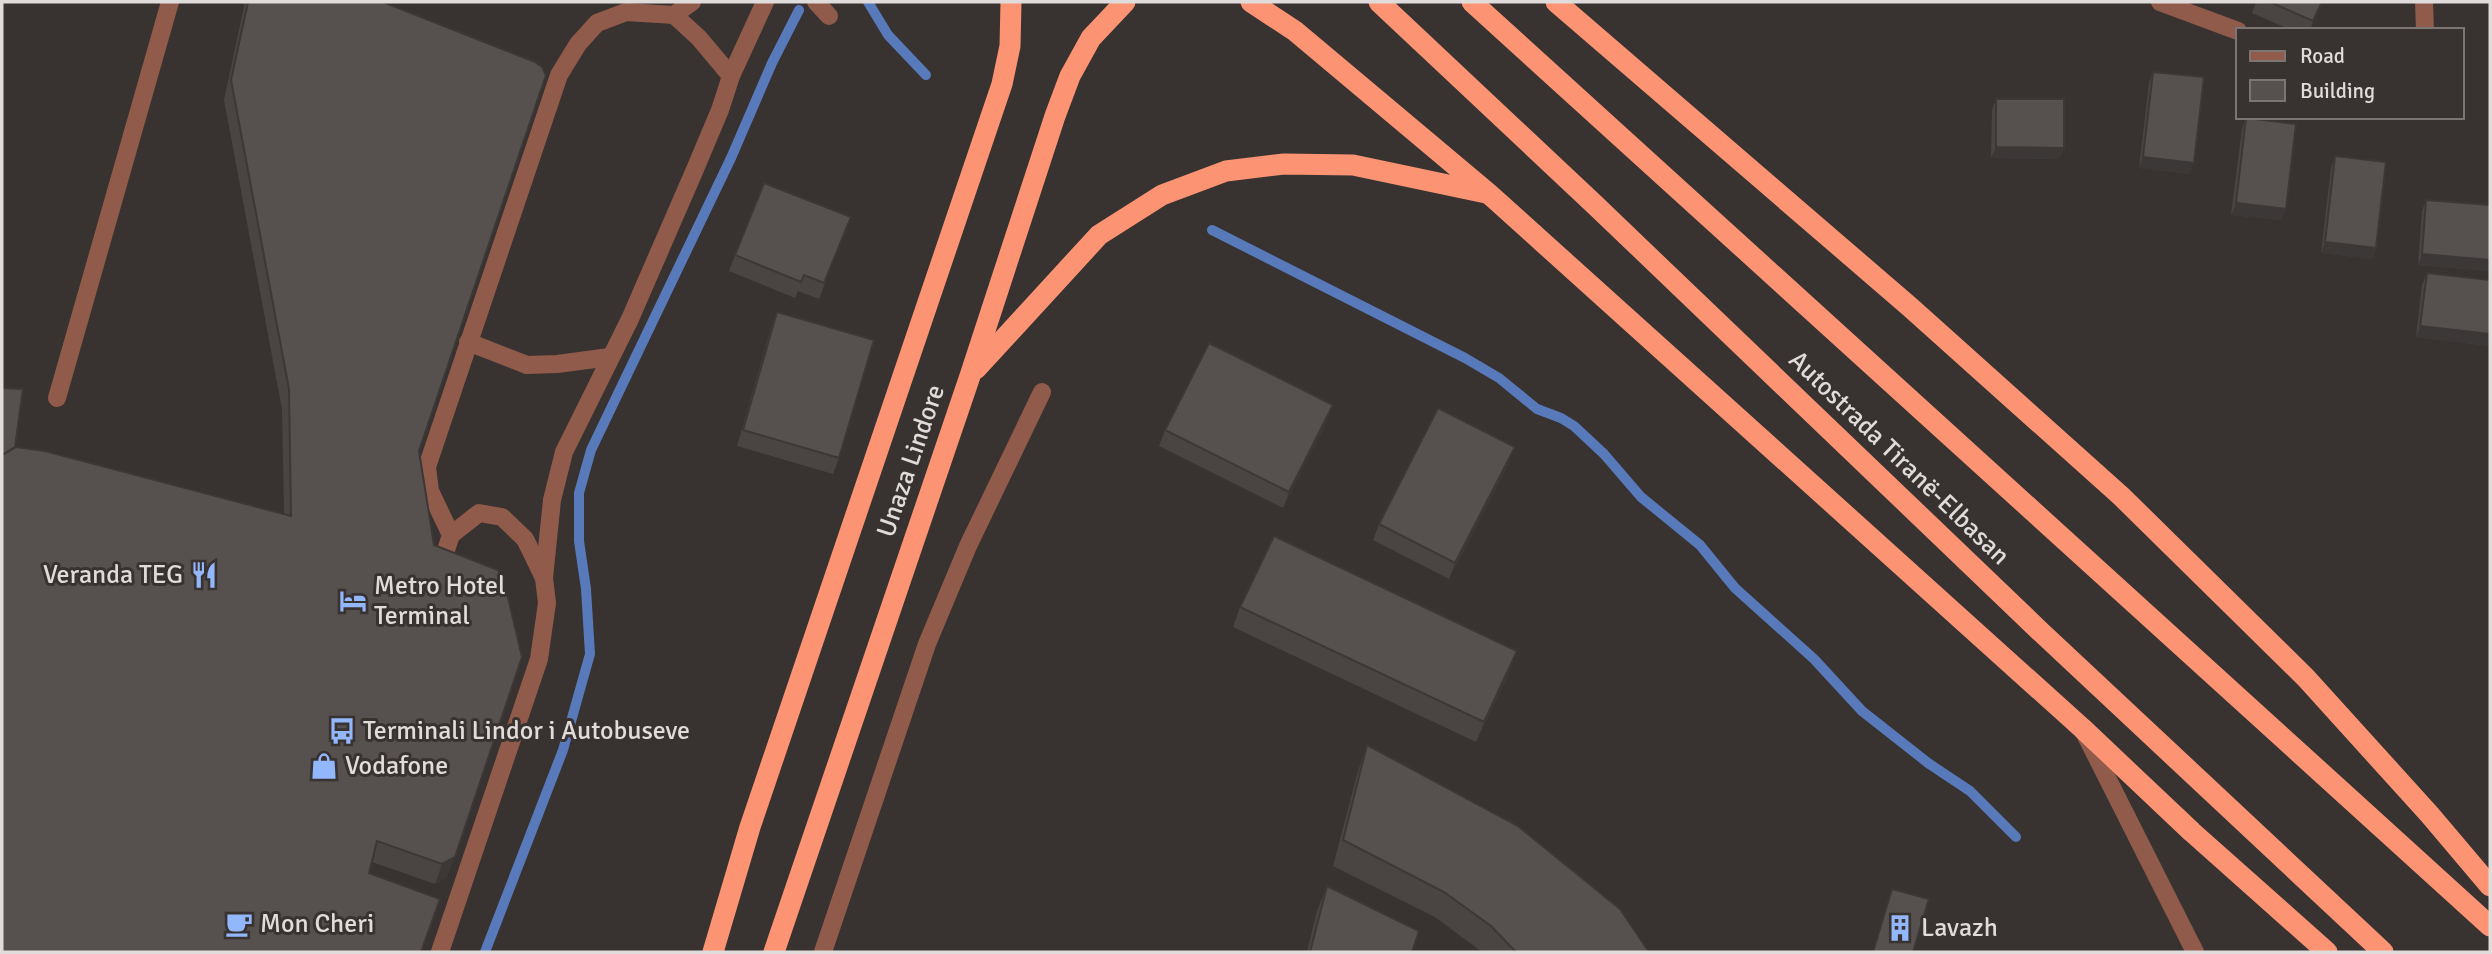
<svg xmlns="http://www.w3.org/2000/svg" width="2492" height="954" font-family="Signika,sans-serif">
<style>
.lines{fill:none;stroke-linecap:round;stroke-linejoin:round}
.stream{stroke:#587abb;stroke-width:10}
.minor{stroke:#905b4a;stroke-width:18}
.highway{stroke:#fc9473;stroke-width:21}
.wall{fill:#4a4543}
.shaded-wall{fill:#3c3837}
.building{fill:#56504e;stroke:#3c3837;stroke-width:2}
.labels{text-anchor:middle;dominant-baseline:central;stroke-width:6;stroke-linejoin:round;paint-order:stroke}
.street-label{font-size:26px;fill:#e0dcdb;stroke:#383230}
.poi-label{font-size:26px;fill:#e0dcdb;stroke:#383230;text-anchor:start}
</style>
<rect width="100%" height="100%" fill="#383230"/>
<g class="lines">
<g class="stream">
<path d="M 868,2 L 888,35 L 926,75"/>
<path d="M 1212,230 L 1465,358 L 1499,378 L 1537,409 L 1561,418 L 1574,426 L 1604,454 L 1641,497 L 1700,545 L 1735,588 L 1814,659 L 1862,711 L 1928,763 L 1970,791 L 2016,837"/>
<path d="M 485,952 L 563,750 L 590,654 L 586,589 L 579,541 L 579,493 L 591,450 L 731,158 L 772,63 L 799,10"/>
</g>
<g class="minor">
<path d="M 816,2 L 829,16"/>
<path d="M 2160,2 L 2238,31"/>
<path d="M 2424,2 L 2425,30"/>
<path d="M 674,15 L 699,38 L 731,76"/>
<path d="M 468,342 L 527,365 L 557,364 L 610,357"/>
<path d="M 57,398 L 170,2"/>
<path d="M 451,535 L 479,513 L 502,517 L 525,539 L 544,578"/>
<path d="M 439,571 L 451,535 L 430,491 L 427,467 L 559,75 L 578,44 L 597,23 L 626,12 L 674,15 L 692,2"/>
<path d="M 2085,734 L 2195,952"/>
<path d="M 440,952 L 539,659 L 547,603 L 544,578 L 552,500 L 564,452 L 630,319 L 693,174 L 720,110 L 731,76 L 765,2"/>
<path d="M 823,952 L 927,644 L 968,546 L 1042,392"/>
</g>
<g class="highway">
<path d="M 1251,2 L 1295,31 L 1488,193 L 2082,728 L 2192,832 L 2327,952"/>
<path d="M 1379,2 L 1594,204 L 2042,633 L 2383,952"/>
<path d="M 1472,2 L 2490,926"/>
<path d="M 1556,2 L 1910,307 L 2121,496 L 2306,678 L 2430,815 L 2490,886"/>
<path d="M 976,369 L 1099,235 L 1162,195 L 1226,171 L 1284,164 L 1353,165 L 1486,193"/>
<path d="M 713,952 L 750,827 L 1002,84 L 1010,46 L 1011,2"/>
<path d="M 774,952 L 970,376 L 1055,116 L 1070,76 L 1091,38 L 1125,2"/>
</g>
</g>
<g class="wall">
<path d="M 245,2 L 383,2 L 419,451 L 447,877 L 435,884 L 372,862 L 369,873 L 15,447 L 284,514 L 282,409 L 224,100 Z"/>
<path d="M 2256,2 L 2323,2 L 2310,30 L 2291,30 L 2252,13 Z"/>
<path d="M 2153,72 L 2190,174 L 2139,168 L 2149,83 Z"/>
<path d="M 1996,99 L 2064,148 L 2059,159 L 1991,158 L 1992,110 Z"/>
<path d="M 2246,118 L 2282,220 L 2231,215 L 2242,129 Z"/>
<path d="M 2335,156 L 2376,248 L 2372,259 L 2321,253 L 2331,168 Z"/>
<path d="M 2426,200 L 2490,205 L 2490,271 L 2418,265 L 2422,211 Z"/>
<path d="M 851,217 L 819,299 L 798,291 L 795,298 L 729,271 L 735,255 Z"/>
<path d="M 2427,273 L 2490,280 L 2490,342 L 2489,346 L 2416,337 L 2422,285 Z"/>
<path d="M 777,312 L 839,458 L 833,474 L 737,446 L 771,328 Z"/>
<path d="M 1333,405 L 1327,421 L 1283,508 L 1159,446 L 1165,430 Z"/>
<path d="M 1509,463 L 1449,579 L 1373,540 L 1379,524 Z"/>
<path d="M 1240,607 L 1510,671 L 1476,742 L 1233,627 Z"/>
<path d="M 1367,745 L 1649,952 L 1482,952 L 1435,917 L 1333,866 L 1358,771 Z"/>
<path d="M 1327,886 L 1412,952 L 1307,952 L 1317,911 Z"/>
</g>
<g class="shaded-wall">
<path d="M 2322,2 L 2323,2 L 2310,30 L 2313,21 Z"/>
<path d="M 1996,147 L 2064,148 L 2059,159 L 1991,158 Z"/>
<path d="M 2143,157 L 2194,163 L 2190,174 L 2139,168 Z"/>
<path d="M 2236,203 L 2286,209 L 2282,220 L 2231,215 Z"/>
<path d="M 2325,242 L 2376,248 L 2372,259 L 2321,253 Z"/>
<path d="M 2422,254 L 2490,260 L 2490,271 L 2418,265 Z"/>
<path d="M 2420,326 L 2490,334 L 2490,342 L 2489,346 L 2416,337 Z"/>
<path d="M 1333,405 L 1327,421 L 1283,508 L 1289,492 Z"/>
<path d="M 1515,447 L 1509,463 L 1449,579 L 1455,563 Z"/>
<path d="M 1517,651 L 1510,671 L 1476,742 L 1484,722 Z"/>
<path d="M 455,857 L 447,877 L 435,884 L 442,864 Z"/>
</g>
<g class="building">
<path d="M 248,2 L 383,2 L 535,62 L 542,67 L 546,75 L 419,451 L 434,545 L 498,570 L 503,576 L 522,657 L 455,857 L 442,864 L 377,841 L 369,873 L 440,899 L 421,952 L 2,952 L 2,455 L 16,447 L 45,451 L 291,516 L 289,389 L 231,80 Z"/>
<path d="M 2270,2 L 2322,2 L 2313,21 Z"/>
<path d="M 2153,72 L 2204,77 L 2194,163 L 2143,157 Z"/>
<path d="M 1996,99 L 2064,99 L 2064,148 L 1996,147 Z"/>
<path d="M 2246,118 L 2296,124 L 2286,209 L 2236,203 Z"/>
<path d="M 2335,156 L 2386,162 L 2376,248 L 2325,242 Z"/>
<path d="M 764,183 L 851,217 L 824,283 L 804,275 L 801,282 L 735,255 Z"/>
<path d="M 2426,200 L 2490,205 L 2490,260 L 2422,254 Z"/>
<path d="M 2427,273 L 2490,280 L 2490,334 L 2420,326 Z"/>
<path d="M 777,312 L 874,340 L 839,458 L 743,430 Z"/>
<path d="M 1209,343 L 1333,405 L 1289,492 L 1165,430 Z"/>
<path d="M 2,388 L 23,389 L 15,447 L 2,455 Z"/>
<path d="M 1438,408 L 1515,447 L 1455,563 L 1379,524 Z"/>
<path d="M 1274,536 L 1517,651 L 1484,722 L 1240,607 Z"/>
<path d="M 1367,745 L 1518,826 L 1620,909 L 1649,952 L 1516,952 L 1491,926 L 1444,892 L 1343,840 Z"/>
<path d="M 1327,886 L 1419,931 L 1412,952 L 1310,952 Z"/>
<path d="M 1892,889 L 1929,899 L 1913,952 L 1873,952 Z"/>
</g>
<defs>
<symbol id="restaurant-bare" viewBox="-9 -9 18 18"><path d="M-5-6h1v4h1v-4h1v4h1v-4h1v5L-1.5 .5V6h-2V.5L-5-1ZM5-6V6H3V1.5H1.5Q1.5-4 5-6Z" fill="#92b7fd" stroke="#383230" stroke-width="2.5" paint-order="stroke"/></symbol>
<symbol id="hotel-bare" viewBox="-9 -9 18 18"><path d="M-6-4.5h1.5V1H6V5H4.5V3h-9V5H-6ZM-4 0a1.8 1.8 0 1 1 3.6 0ZM.5 0V-2.5h3Q6-2.5 6 0Z" fill="#92b7fd" stroke="#383230" stroke-width="2.5" paint-order="stroke"/></symbol>
<symbol id="bus-bare" viewBox="-9 -9 18 18"><path d="M-5-6H5V4H4V6H2V4H-2V6H-4V4H-5ZM-3.5-4V0h7V-4ZM-3.5 1.2v1.5H-2V1.2ZM2 1.2v1.5H3.5V1.2Z" fill="#92b7fd" stroke="#383230" stroke-width="2.5" paint-order="stroke"/></symbol>
<symbol id="shop-bare" viewBox="-9 -9 18 18"><path d="M-5-2.5h2.3a2.7 3.5 0 0 1 5.4 0H5L5.5 6h-11ZM-1.5-2.5h3a1.5 2.3 0 0 0-3 0Z" fill="#92b7fd" stroke="#383230" stroke-width="2.5" paint-order="stroke"/></symbol>
<symbol id="cafe-bare" viewBox="-9 -9 18 18"><path d="M-5.5-4.5H6V0H3Q3 3.5 0 3.5H-2.5Q-5.5 3.5-5.5 0ZM3-3.2v2h1.7v-2ZM-6 4.5H4V6H-6Z" fill="#92b7fd" stroke="#383230" stroke-width="2.5" paint-order="stroke"/></symbol>
<symbol id="building-bare" viewBox="-9 -9 18 18"><path d="M-4-6H4V6H1V3H-1V6H-4ZM-2.5-4.3h1.7v1.8h-1.7ZM.8-4.3h1.7v1.8H.8ZM-2.5-1h1.7V.8h-1.7ZM.8-1h1.7V.8H.8Z" fill="#92b7fd" stroke="#383230" stroke-width="2.5" paint-order="stroke"/></symbol>
</defs>
<g fill-rule="evenodd">
<use href="#restaurant-bare" x="185" y="556" width="38" height="38"/>
<use href="#hotel-bare" x="334" y="582" width="38" height="38"/>
<use href="#bus-bare" x="323" y="712" width="38" height="38"/>
<use href="#shop-bare" x="305" y="747" width="38" height="38"/>
<use href="#cafe-bare" x="220" y="905" width="38" height="38"/>
<use href="#building-bare" x="1881" y="909" width="38" height="38"/>
</g>
<g class="labels">
<g class="street-label">
<text transform="translate(1899 458) rotate(44)">Autostrada Tiranë-Elbasan</text>
<text transform="translate(911 461) rotate(-71)">Unaza Lindore</text>
</g>
<g class="poi-label">
<text x="183" y="575" text-anchor="end">Veranda TEG</text>
<text x="374" y="586">Metro Hotel<tspan x="374" dy="30">Terminal</tspan></text>
<text x="363" y="731">Terminali Lindor i Autobuseve</text>
<text x="345" y="766">Vodafone</text>
<text x="260" y="924">Mon Cheri</text>
<text x="1921" y="928">Lavazh</text>
</g>
</g>
<rect width="2492" height="954" fill="none" stroke="#e0dcdb" stroke-width="7"/>
<rect x="2236" y="28" width="228" height="91" fill="#383230" stroke="#7b7674" stroke-width="2"/>
<rect x="2250" y="51" width="35" height="10" fill="#905b4a" stroke="#7b7674" stroke-width="2"/>
<text x="2300" y="63" font-size="21" fill="#e0dcdb">Road</text>
<rect x="2250" y="80" width="35" height="21" fill="#56504e" stroke="#7b7674" stroke-width="2"/>
<text x="2300" y="98" font-size="21" fill="#e0dcdb">Building</text>
</svg>
